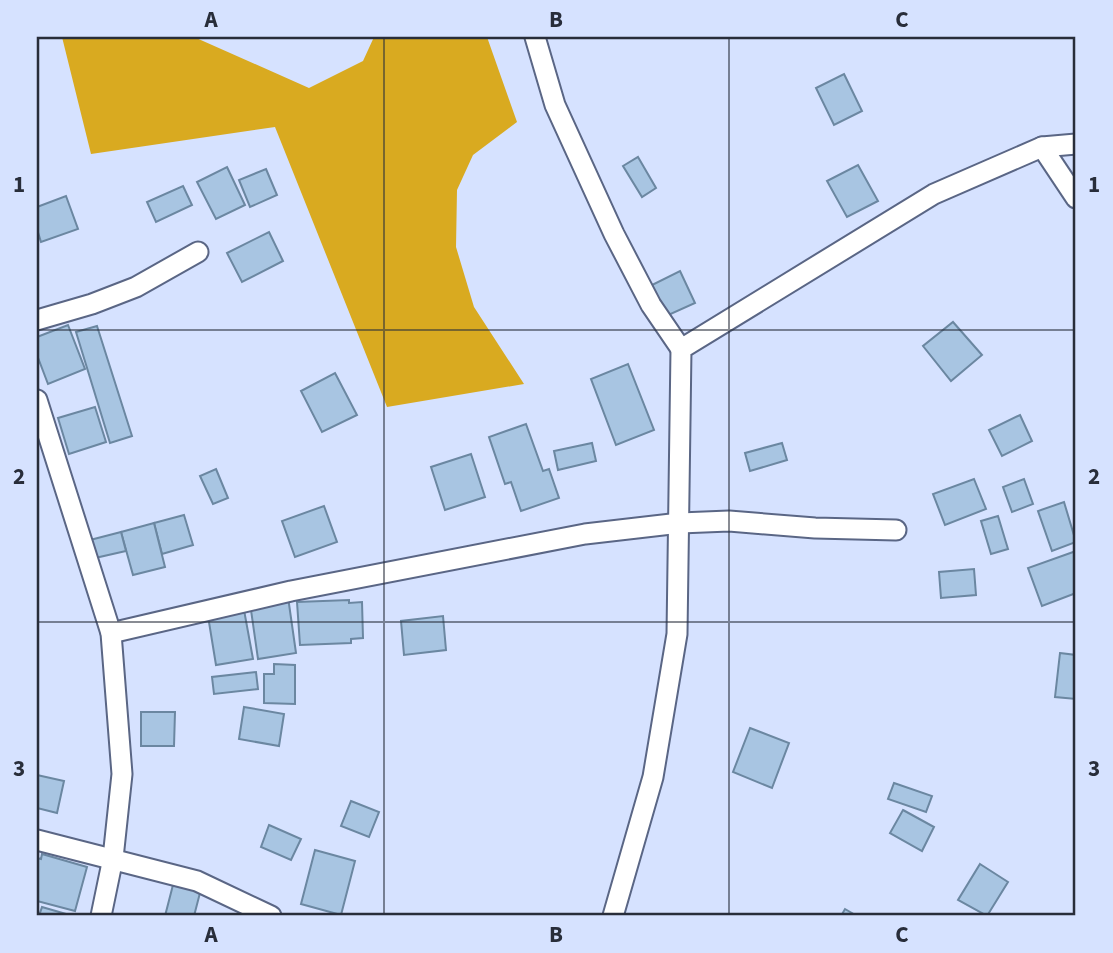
<svg xmlns="http://www.w3.org/2000/svg" width="1113" height="953" font-family="'Source Sans 3',sans-serif">
<style>
.green{fill:#d9aa20}
.building{fill:#a8c5e2;stroke:#6b87a1;stroke-width:2}
.lines{fill:none;stroke-linecap:round;stroke-linejoin:round}
.street-casing{stroke:#5a6685;stroke-width:23}
.street{stroke:#fff;stroke-width:19}
.grid{fill:none;stroke:#282d3a;stroke-width:2;stroke-opacity:0.55}
.neatline{fill:none;stroke:#282d3a;stroke-width:2.5}
.grid-label{font-size:23px;text-anchor:middle;font-weight:bold;fill:#282d3a}
</style>
<rect width="100%" height="100%" fill="#d6e2ff"/>
<path class="green" d="M 62,37 L 194,37 L 309,88 L 363,61 L 374,37 L 487,37 L 517,122 L 473,155 L 457,190 L 456,247 L 474,307 L 524,384 L 387,407 L 275,127 L 91,154 Z"/>
<g class="building">
<path d="M 844,74 L 862,111 L 834,125 L 816,88 Z"/>
<path d="M 638,157 L 656,188 L 642,197 L 623,166 Z"/>
<path d="M 858,165 L 878,201 L 847,217 L 827,181 Z"/>
<path d="M 227,167 L 245,205 L 216,219 L 197,182 Z"/>
<path d="M 266,169 L 277,195 L 250,207 L 239,180 Z"/>
<path d="M 183,186 L 192,205 L 156,222 L 147,202 Z"/>
<path d="M 66,196 L 78,229 L 41,242 L 37,229 L 37,207 Z"/>
<path d="M 269,232 L 283,261 L 242,282 L 227,253 Z"/>
<path d="M 680,271 L 695,303 L 664,317 L 650,286 Z"/>
<path d="M 953,322 L 982,355 L 951,381 L 923,346 Z"/>
<path d="M 68,325 L 85,369 L 48,384 L 37,355 L 37,337 Z"/>
<path d="M 97,326 L 132,436 L 110,443 L 76,332 Z"/>
<path d="M 628,364 L 654,430 L 616,445 L 591,379 Z"/>
<path d="M 335,373 L 357,415 L 322,432 L 301,391 Z"/>
<path d="M 95,407 L 106,442 L 69,454 L 58,418 Z"/>
<path d="M 1020,415 L 1032,441 L 1002,456 L 989,430 Z"/>
<path d="M 526,424 L 543,471 L 549,469 L 559,498 L 521,511 L 511,482 L 505,484 L 489,437 Z"/>
<path d="M 592,443 L 596,461 L 558,470 L 554,451 Z"/>
<path d="M 782,443 L 787,460 L 750,471 L 745,453 Z"/>
<path d="M 471,454 L 485,497 L 445,510 L 431,467 Z"/>
<path d="M 216,469 L 228,498 L 213,504 L 200,476 Z"/>
<path d="M 974,479 L 986,509 L 945,525 L 933,494 Z"/>
<path d="M 1024,479 L 1033,504 L 1012,512 L 1003,487 Z"/>
<path d="M 1064,502 L 1076,542 L 1052,551 L 1038,511 Z"/>
<path d="M 324,506 L 337,542 L 295,557 L 282,521 Z"/>
<path d="M 184,515 L 193,545 L 162,554 L 154,523 Z"/>
<path d="M 998,516 L 1008,549 L 991,554 L 981,521 Z"/>
<path d="M 154,523 L 165,567 L 133,575 L 121,532 Z"/>
<path d="M 121,532 L 126,551 L 95,558 L 90,540 Z"/>
<path d="M 1076,551 L 1076,593 L 1042,606 L 1028,568 Z"/>
<path d="M 974,569 L 976,595 L 941,598 L 939,572 Z"/>
<path d="M 288,597 L 296,653 L 258,659 L 250,603 Z"/>
<path d="M 349,600 L 349,603 L 362,602 L 363,638 L 351,639 L 351,643 L 300,645 L 297,602 Z"/>
<path d="M 244,610 L 253,659 L 216,665 L 208,616 Z"/>
<path d="M 443,616 L 446,650 L 404,655 L 401,621 Z"/>
<path d="M 1060,653 L 1076,655 L 1076,699 L 1055,697 Z"/>
<path d="M 274,664 L 295,665 L 295,704 L 264,703 L 264,674 L 274,674 Z"/>
<path d="M 256,672 L 258,689 L 214,694 L 212,677 Z"/>
<path d="M 244,707 L 284,714 L 279,746 L 239,739 Z"/>
<path d="M 141,712 L 175,712 L 174,746 L 141,746 Z"/>
<path d="M 750,728 L 789,743 L 772,788 L 733,772 Z"/>
<path d="M 37,775 L 64,781 L 57,813 L 37,808 Z"/>
<path d="M 894,783 L 932,796 L 926,812 L 888,799 Z"/>
<path d="M 351,801 L 379,812 L 369,837 L 341,826 Z"/>
<path d="M 903,810 L 934,827 L 922,851 L 890,833 Z"/>
<path d="M 269,825 L 301,839 L 291,860 L 261,847 Z"/>
<path d="M 315,850 L 355,861 L 341,915 L 301,904 Z"/>
<path d="M 42,854 L 87,867 L 75,911 L 37,901 L 37,858 L 41,859 Z"/>
<path d="M 980,864 L 1008,882 L 987,916 L 958,900 Z"/>
<path d="M 174,881 L 201,889 L 194,916 L 165,916 Z"/>
<path d="M 42,907 L 73,916 L 39,916 Z"/>
<path d="M 845,909 L 857,916 L 841,916 Z"/>
</g>
<g class="lines">
<defs>
<g id="street">
<path d="M 535,37 L 555,105 L 614,234 L 651,305 L 681,349"/>
<path d="M 1042,147 L 1076,198"/>
<path d="M 37,320 L 92,304 L 136,287 L 198,252"/>
<path d="M 37,400 L 111,633 L 122,774 L 113,858 L 101,916"/>
<path d="M 111,633 L 291,591 L 585,534 L 680,523 L 729,521 L 815,528 L 896,530"/>
<path d="M 37,840 L 197,881 L 271,916"/>
<path d="M 613,916 L 653,777 L 677,634 L 681,349 L 934,194 L 1042,147 L 1076,144"/>
</g>
</defs>
<use href="#street" class="street-casing"/>
<use href="#street" class="street"/>
</g>
<path class="grid" d="M 384,37 L 384,916M 729,37 L 729,916M 37,330 L 1076,330M 37,622 L 1076,622"/>
<rect width="1113" height="953" fill="none" stroke="#d6e2ff" stroke-width="77"/>
<rect x="38" y="38" width="1036" height="876" class="neatline"/>
<g class="grid-label">
<text x="211" y="27">A</text>
<text x="556" y="27">B</text>
<text x="902" y="27">C</text>
<text x="19" y="192">1</text>
<text x="1094" y="192">1</text>
<text x="19" y="484">2</text>
<text x="1094" y="484">2</text>
<text x="19" y="776">3</text>
<text x="1094" y="776">3</text>
<text x="211" y="942">A</text>
<text x="556" y="942">B</text>
<text x="902" y="942">C</text>
</g>
</svg>
